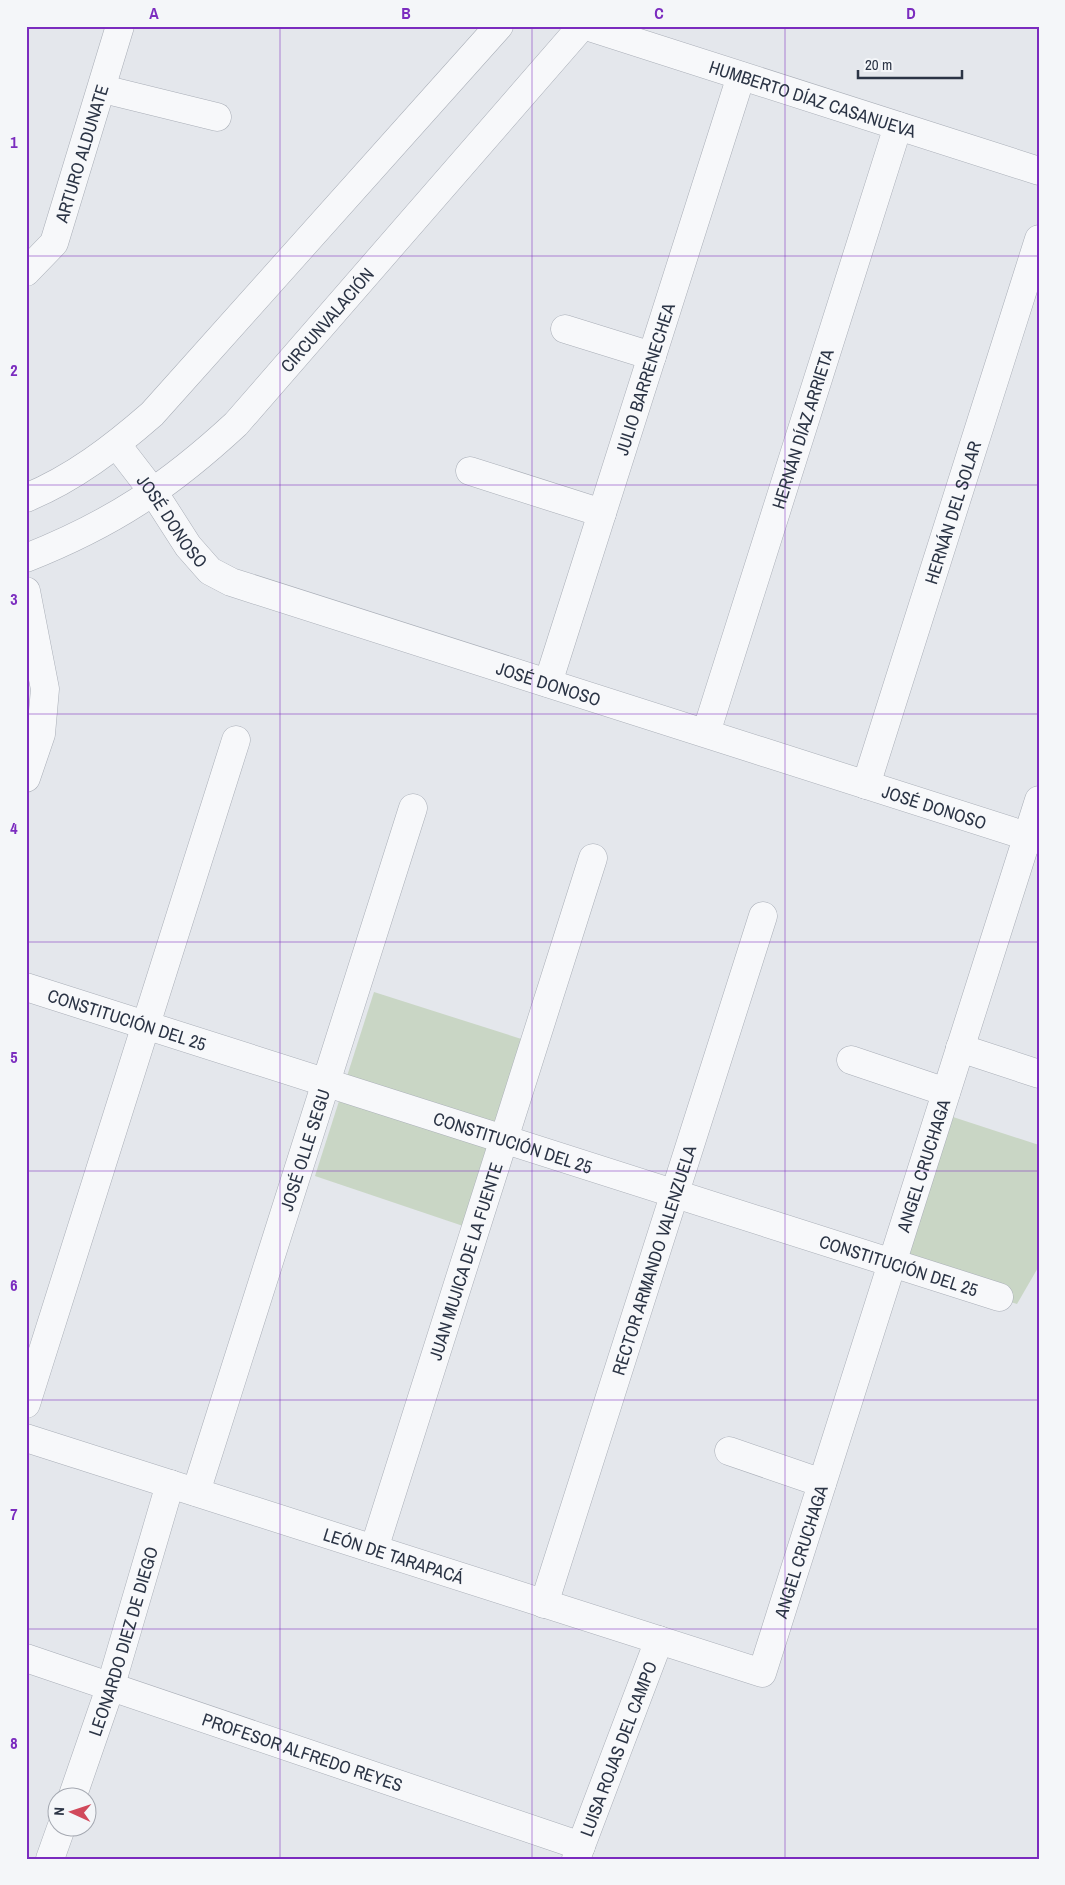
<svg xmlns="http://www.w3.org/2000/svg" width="1065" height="1885" font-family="'Archivo Narrow',sans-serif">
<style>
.green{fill:#c9d6c5}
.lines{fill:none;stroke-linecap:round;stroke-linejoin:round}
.minor-casing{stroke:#a9aeb7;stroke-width:29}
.tertiary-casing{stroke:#a9aeb7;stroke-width:29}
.minor{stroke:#f7f8fa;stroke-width:28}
.tertiary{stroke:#f7f8fa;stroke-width:28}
.grid{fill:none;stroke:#7b2cbf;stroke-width:1;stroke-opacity:0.55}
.labels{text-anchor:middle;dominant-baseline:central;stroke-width:4;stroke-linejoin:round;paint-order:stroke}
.street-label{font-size:18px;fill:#2b3445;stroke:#f4f6f9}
.neatline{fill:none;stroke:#7b2cbf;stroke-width:2}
.grid-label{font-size:16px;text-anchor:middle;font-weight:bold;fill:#7b2cbf}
</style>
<rect width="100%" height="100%" fill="#e4e7ec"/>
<g class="green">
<path d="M 374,992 L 534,1043 L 472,1229 L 315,1176 Z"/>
<path d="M 953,1117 L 1039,1145 L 1039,1266 L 1017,1304 L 901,1267 Z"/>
</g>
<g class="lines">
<defs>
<g id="minor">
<path id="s1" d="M 586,26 L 1039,171"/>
<path d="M 103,89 L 217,117"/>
<path id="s2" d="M 26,272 L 54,243 L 120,26"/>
<path d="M 565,329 L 652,356"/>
<path id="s3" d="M 117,445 L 154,493 L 188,546 L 210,571 L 231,582 L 1039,840"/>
<path d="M 470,471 L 602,513"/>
<path d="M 26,591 L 45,689 L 41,734 L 26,778"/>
<path id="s4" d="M 548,683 L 741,76"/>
<path id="s5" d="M 706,733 L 898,126"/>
<path id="s6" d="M 866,785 L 1039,239"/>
<path id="s7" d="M 26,987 L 999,1297"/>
<path d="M 960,1048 L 1039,1074"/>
<path d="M 851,1060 L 946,1092"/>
<path d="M 26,1404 L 236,740"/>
<path id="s8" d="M 26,1438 L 762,1673 L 1039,800"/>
<path d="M 729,1451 L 822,1483"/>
<path id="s9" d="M 196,1492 L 413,808"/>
<path id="s10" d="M 374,1549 L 593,858"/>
<path id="s11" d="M 544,1604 L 763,916"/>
<path id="s12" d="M 26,1658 L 581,1846"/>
<path id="s13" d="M 72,1798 L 111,1685 L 170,1484"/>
<path d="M 50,1859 L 61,1828"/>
<path id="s14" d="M 576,1859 L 659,1640"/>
</g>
<g id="tertiary">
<path d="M 26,498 C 74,478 113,448 152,414 L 499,26"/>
<path id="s15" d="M 26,558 C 112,524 169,486 236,424 L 582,26"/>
</g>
</defs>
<use href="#minor" class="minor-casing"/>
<use href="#tertiary" class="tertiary-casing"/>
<use href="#minor" class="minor"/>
<use href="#tertiary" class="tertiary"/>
</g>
<path class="grid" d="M 280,26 L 280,1859M 532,26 L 532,1859M 785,26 L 785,1859M 26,256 L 1039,256M 26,485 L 1039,485M 26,714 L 1039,714M 26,942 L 1039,942M 26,1171 L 1039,1171M 26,1400 L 1039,1400M 26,1629 L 1039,1629"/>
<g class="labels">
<g class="street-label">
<text stroke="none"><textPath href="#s1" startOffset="238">HUMBERTO DÍAZ CASANUEVA</textPath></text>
<text stroke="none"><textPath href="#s2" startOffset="134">ARTURO ALDUNATE</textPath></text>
<text stroke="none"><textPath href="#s15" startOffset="389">CIRCUNVALACIÓN</textPath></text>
<text stroke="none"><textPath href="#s4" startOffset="319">JULIO BARRENECHEA</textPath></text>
<text stroke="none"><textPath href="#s5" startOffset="319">HERNÁN DÍAZ ARRIETA</textPath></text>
<text stroke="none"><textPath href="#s6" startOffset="286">HERNÁN DEL SOLAR</textPath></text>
<text stroke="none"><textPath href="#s3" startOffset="94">JOSÉ DONOSO</textPath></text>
<text stroke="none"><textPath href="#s3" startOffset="514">JOSÉ DONOSO</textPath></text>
<text stroke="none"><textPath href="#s3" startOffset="919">JOSÉ DONOSO</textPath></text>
<text stroke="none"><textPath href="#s7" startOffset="106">CONSTITUCIÓN DEL 25</textPath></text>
<text stroke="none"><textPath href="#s7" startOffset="511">CONSTITUCIÓN DEL 25</textPath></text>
<text stroke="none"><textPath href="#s9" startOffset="359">JOSÉ OLLE SEGU</textPath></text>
<text stroke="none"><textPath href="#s8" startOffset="1305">ANGEL CRUCHAGA</textPath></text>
<text stroke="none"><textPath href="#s11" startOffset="361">RECTOR ARMANDO VALENZUELA</textPath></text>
<text stroke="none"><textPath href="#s10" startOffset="302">JUAN MUJICA DE LA FUENTE</textPath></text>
<text stroke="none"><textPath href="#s7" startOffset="916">CONSTITUCIÓN DEL 25</textPath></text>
<text stroke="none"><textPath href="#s8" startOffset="900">ANGEL CRUCHAGA</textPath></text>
<text stroke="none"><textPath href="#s8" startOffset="386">LEÓN DE TARAPACÁ</textPath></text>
<text stroke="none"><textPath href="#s13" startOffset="165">LEONARDO DIEZ DE DIEGO</textPath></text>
<text stroke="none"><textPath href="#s14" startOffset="118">LUISA ROJAS DEL CAMPO</textPath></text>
<text stroke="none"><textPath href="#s12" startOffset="292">PROFESOR ALFREDO REYES</textPath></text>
</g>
</g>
<rect width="1065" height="1885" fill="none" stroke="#f4f6f9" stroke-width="55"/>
<g transform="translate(72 1812) rotate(273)"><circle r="24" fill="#f4f6f9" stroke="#a4a8b1"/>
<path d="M0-4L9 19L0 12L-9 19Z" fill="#d1495b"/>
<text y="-8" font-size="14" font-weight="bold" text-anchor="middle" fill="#2b3445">N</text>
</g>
<path d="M858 70v8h104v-8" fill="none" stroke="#2b3445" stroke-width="2.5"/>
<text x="865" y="70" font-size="15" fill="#2b3445" stroke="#f4f6f9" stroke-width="4" paint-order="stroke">20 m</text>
<rect x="28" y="28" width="1010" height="1830" class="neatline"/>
<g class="grid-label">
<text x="154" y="19">A</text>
<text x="406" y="19">B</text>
<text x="659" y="19">C</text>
<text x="911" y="19">D</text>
<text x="14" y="148">1</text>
<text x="14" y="376">2</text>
<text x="14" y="605">3</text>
<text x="14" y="834">4</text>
<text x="14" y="1063">5</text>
<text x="14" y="1291">6</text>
<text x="14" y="1520">7</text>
<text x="14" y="1749">8</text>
</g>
</svg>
